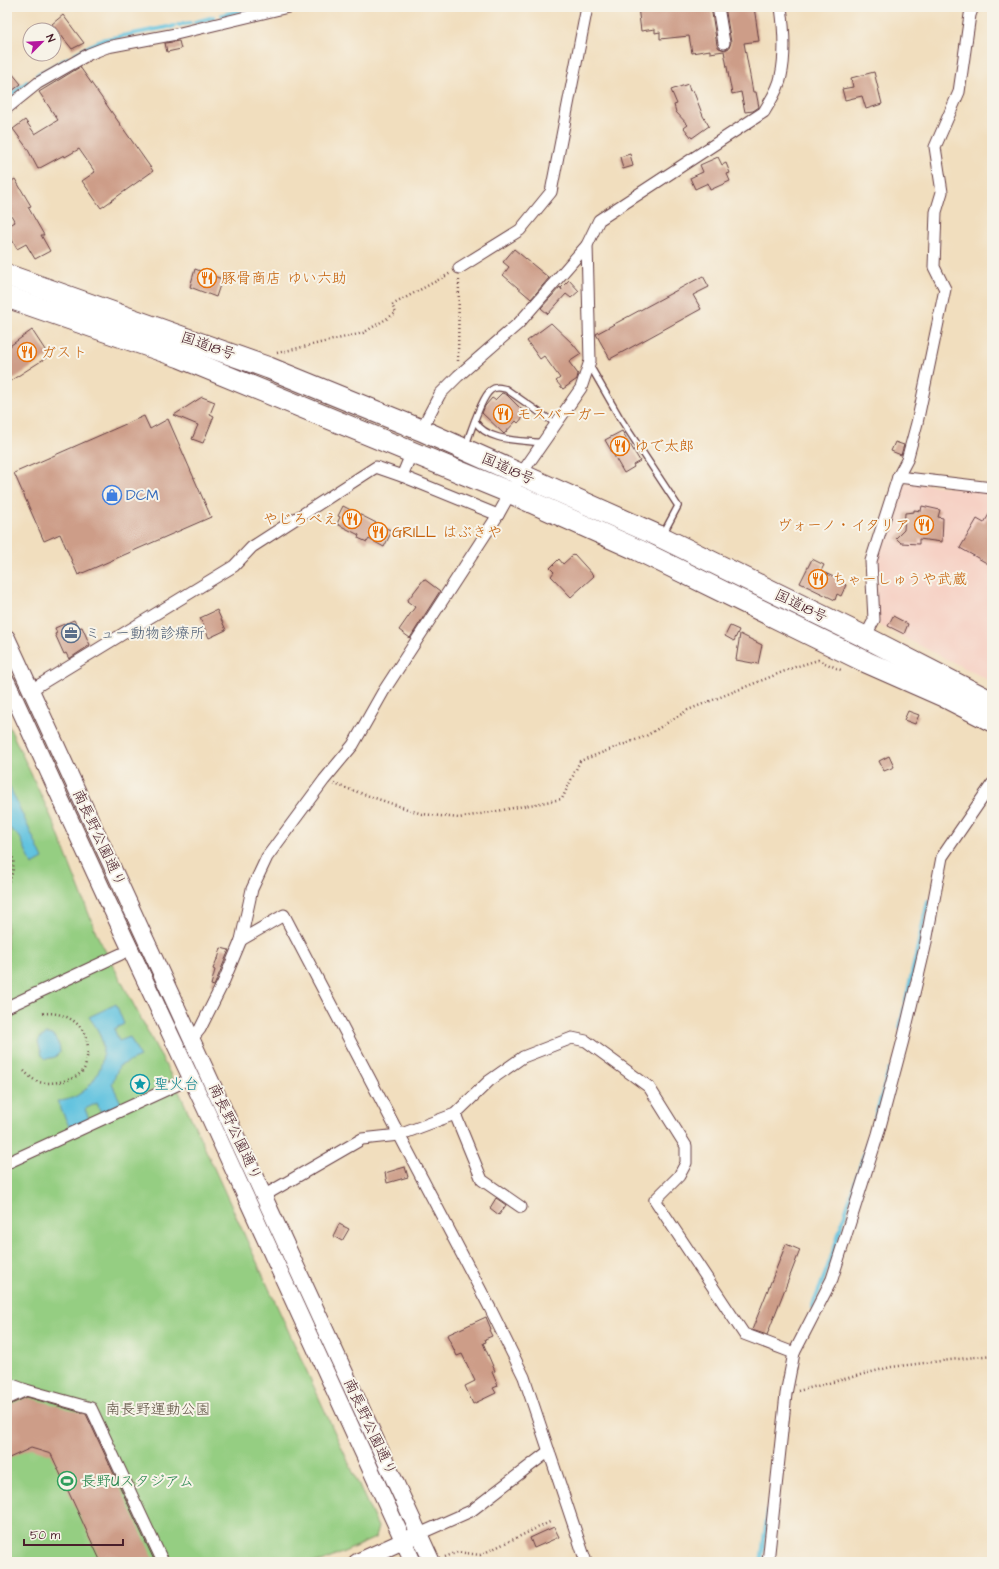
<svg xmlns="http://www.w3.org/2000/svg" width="999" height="1569" font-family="'Architects Daughter','Klee One',sans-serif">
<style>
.built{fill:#f6d1c5}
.green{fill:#95ce82;stroke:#707656}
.water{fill:#61c2df;stroke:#567085}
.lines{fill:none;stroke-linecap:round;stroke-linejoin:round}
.stream{stroke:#61c2df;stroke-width:4}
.building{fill:#cd9d88}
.lane-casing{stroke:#633c41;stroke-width:8}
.street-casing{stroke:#633c41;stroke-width:13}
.secondary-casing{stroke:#633c41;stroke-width:18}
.highway-casing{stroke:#633c41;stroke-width:23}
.path{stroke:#633c41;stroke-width:2.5;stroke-dasharray:1 3;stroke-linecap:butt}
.lane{stroke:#fff;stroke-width:5.5}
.street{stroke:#fff;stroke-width:11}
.secondary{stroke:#fff;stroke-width:16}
.highway{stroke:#fff;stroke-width:21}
.labels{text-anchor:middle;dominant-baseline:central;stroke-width:4;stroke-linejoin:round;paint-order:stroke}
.food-label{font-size:15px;fill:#c56008;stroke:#f7f3e8;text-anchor:start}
.street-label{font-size:15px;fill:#4a1f2b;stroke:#f7f3e8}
.shop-label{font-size:15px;fill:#366cbe;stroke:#f7f3e8;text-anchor:start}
.service-label{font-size:15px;fill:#4e5e75;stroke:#f7f3e8;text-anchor:start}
.culture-label{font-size:15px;fill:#0d838f;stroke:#f7f3e8;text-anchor:start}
.park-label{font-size:15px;fill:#605445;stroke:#f7f3e8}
.leisure-label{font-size:15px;fill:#27864d;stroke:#f7f3e8;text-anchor:start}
</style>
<rect width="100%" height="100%" fill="#f7f3e8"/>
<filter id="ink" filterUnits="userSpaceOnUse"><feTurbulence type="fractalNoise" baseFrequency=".025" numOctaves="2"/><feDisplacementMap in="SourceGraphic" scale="8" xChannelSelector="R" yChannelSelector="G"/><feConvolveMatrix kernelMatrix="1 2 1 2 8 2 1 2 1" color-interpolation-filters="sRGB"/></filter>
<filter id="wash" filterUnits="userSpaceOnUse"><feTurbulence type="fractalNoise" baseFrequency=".012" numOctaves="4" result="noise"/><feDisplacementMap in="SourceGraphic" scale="16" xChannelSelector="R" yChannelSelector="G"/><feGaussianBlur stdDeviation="0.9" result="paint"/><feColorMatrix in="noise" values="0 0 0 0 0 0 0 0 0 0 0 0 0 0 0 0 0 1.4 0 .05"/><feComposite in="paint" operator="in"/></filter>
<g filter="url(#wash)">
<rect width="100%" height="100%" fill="#f1debe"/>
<path class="built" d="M 906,482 L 992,492 L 992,682 L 879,625 L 876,598 L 877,558 L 900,485 Z"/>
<path class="green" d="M 7,722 L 53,821 L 97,935 L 176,1085 L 378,1527 L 375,1538 L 322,1562 L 7,1562 Z"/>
<g class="water">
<path d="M 7,781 L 43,859 L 32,865 L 20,837 L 7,826 Z"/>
<path d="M 116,1004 L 124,1024 L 114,1029 L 119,1041 L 130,1037 L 140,1057 L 119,1066 L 112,1084 L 121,1103 L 101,1113 L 97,1103 L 85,1109 L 89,1119 L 70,1128 L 57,1101 C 85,1101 108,1070 102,1042 C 100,1032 94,1024 89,1017 Z"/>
<path d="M 47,1034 L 53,1035 C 57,1041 60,1045 60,1052 L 55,1057 L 46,1059 L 42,1055 L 38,1042 L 41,1037 Z"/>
</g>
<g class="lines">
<g class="stream">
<path d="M 222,15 L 255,7"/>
<path d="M 195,22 L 214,17"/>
<path d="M 183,24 L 190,23"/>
<path d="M 178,25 L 180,25"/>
<path d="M 171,27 L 174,26"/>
<path d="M 75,54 L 101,40 L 168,27"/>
<path d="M 37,75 L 68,58"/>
<path d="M 7,98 L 27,82"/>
<path d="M 900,1027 L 928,901"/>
<path d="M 812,1307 C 826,1275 837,1241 847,1207 C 862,1162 876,1116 889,1070"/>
<path d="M 761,1562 L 768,1510"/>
</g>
</g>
<g id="blocks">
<g class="building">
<path d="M 638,7 L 711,7 L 717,45 L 719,48 L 725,50 L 729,48 L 731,42 L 725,7 L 754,7 L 759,41 L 744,43 L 753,92 L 756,92 L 759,107 L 753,111 L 745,112 L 741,92 L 732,94 L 724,51 L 710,53 L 710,50 L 692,53 L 689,36 L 660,39 L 660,32 L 655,33 L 655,29 L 641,31 Z"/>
<path d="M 63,15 L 84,43 L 72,49 L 52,24 Z"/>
<path d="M 179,41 L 181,49 L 167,52 L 165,43 Z"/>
<path d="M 7,67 L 21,84 L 7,95 Z"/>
<path d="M 80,67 L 153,171 L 101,208 L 82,181 L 95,172 L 79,149 L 65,157 L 64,155 L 38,169 L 27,148 L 13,129 L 25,120 L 35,134 L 58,120 L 39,92 Z"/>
<path d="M 874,72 L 882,104 L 866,109 L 862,96 L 845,100 L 842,89 L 853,87 L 851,78 Z"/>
<path d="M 688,84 L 690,91 L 693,90 L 703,116 L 709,126 L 692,138 L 684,128 L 688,125 L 676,112 L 674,105 L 677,104 L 671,90 Z"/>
<path d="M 630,154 L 633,166 L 623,169 L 620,157 Z"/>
<path d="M 718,157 L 722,165 L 726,163 L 730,173 L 727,174 L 730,181 L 710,190 L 708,183 L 695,189 L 690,178 L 703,172 L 700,165 Z"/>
<path d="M 15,179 L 31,206 L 28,207 L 44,235 L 41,235 L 50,251 L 35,259 L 26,244 L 17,249 L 7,230 L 7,227 L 15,222 L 7,208 L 7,184 Z"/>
<path d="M 514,249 L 549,278 L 531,299 L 503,275 L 509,267 L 503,262 Z"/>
<path d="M 195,269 L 222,279 L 216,297 L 190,287 Z"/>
<path d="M 703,276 L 709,287 L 693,295 L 701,309 L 610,359 L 596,334 Z"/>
<path d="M 569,280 L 579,291 L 571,298 L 566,294 L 548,314 L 541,308 L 560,287 L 562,290 L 561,288 Z"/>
<path d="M 551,323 L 573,344 L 581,354 L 569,362 L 578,374 L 577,379 L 563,389 L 556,381 L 560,378 L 544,356 L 540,359 L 527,341 Z"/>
<path d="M 32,330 L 49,356 L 7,383 L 7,348 Z"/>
<path d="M 502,393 L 507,395 L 526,414 L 518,423 L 516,421 L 504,434 L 482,413 L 485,406 L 492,398 L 495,400 Z"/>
<path d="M 202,397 L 215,402 L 210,414 L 214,416 L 203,443 L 192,439 L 198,425 L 174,415 Z"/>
<path d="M 144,416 L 150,429 L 168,419 L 211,517 L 78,575 L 60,534 L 44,541 L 14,473 Z"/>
<path d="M 622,431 L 640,461 L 633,465 L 634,467 L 624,473 L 605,440 Z"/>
<path d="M 895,442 L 904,445 L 901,455 L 891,451 Z"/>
<path d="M 343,506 L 392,531 L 384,547 L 369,539 L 367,542 L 358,538 L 359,535 L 337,524 L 340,517 L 338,516 Z"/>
<path d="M 922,506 L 940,510 L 938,517 L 943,518 L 942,542 L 919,539 L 919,544 L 901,543 L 896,538 L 904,530 L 905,513 L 914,512 L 914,510 L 921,511 Z"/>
<path d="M 992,509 L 992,566 L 960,548 L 977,519 L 984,523 Z"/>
<path d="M 574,554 L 594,576 L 571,597 L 551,576 L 554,572 L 550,568 L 559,559 L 563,564 Z"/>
<path d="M 812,559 L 824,565 L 821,571 L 842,581 L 841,582 L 846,585 L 841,596 L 837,594 L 835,600 L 800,583 Z"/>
<path d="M 424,579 L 440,591 L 410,638 L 399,630 L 415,607 L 407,601 Z"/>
<path d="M 217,610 L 226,630 L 209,638 L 200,618 Z"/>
<path d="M 893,616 L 908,624 L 904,634 L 888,626 Z"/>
<path d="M 74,620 L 78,628 L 82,627 L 90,645 L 69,659 L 66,653 L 64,654 L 55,634 L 57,633 L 55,628 Z"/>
<path d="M 730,626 L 739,630 L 734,641 L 725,636 Z"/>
<path d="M 740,634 L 762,645 L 758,664 L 736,660 Z"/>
<path d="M 908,711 L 919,715 L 915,724 L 904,720 Z"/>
<path d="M 889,756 L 894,767 L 884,771 L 879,761 Z"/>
<path d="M 221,948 L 229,950 L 214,986 L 211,985 L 215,970 L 213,969 L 217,959 L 218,959 Z"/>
<path d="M 405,1167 L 408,1177 L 387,1183 L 385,1173 Z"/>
<path d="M 496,1198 L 506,1205 L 499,1215 L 490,1208 Z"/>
<path d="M 339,1224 L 349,1229 L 342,1241 L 333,1236 Z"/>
<path d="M 786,1244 L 800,1250 L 767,1335 L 752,1330 Z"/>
<path d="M 486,1317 L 491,1329 L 489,1330 L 492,1336 L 485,1339 L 486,1342 L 483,1343 L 495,1371 L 492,1372 L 498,1386 L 493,1388 L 496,1393 L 473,1404 L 465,1386 L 475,1381 L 462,1354 L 457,1356 L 447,1335 Z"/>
<path d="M 27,1397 L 86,1414 L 155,1562 L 101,1562 L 51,1454 L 31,1448 L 7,1459 L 7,1406 Z"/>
<path d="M 554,1527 L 559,1537 L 534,1548 L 530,1538 Z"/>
</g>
</g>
</g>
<g filter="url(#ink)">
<use href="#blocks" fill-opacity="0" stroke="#633c41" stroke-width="1"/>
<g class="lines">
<defs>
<g id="lane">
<path d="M 589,364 L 620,418 L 678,506 L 663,534"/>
<path d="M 475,421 C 487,442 521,440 543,443"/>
<path d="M 466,445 C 470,433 482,396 491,390 C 496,386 501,388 506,389 L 556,424"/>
</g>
<g id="street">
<path d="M 718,7 L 724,43"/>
<path d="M 7,108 L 38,83 L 89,54 L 107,47 L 176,34 L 288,7"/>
<path d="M 459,268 L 520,230 L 551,192 L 587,7"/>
<path d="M 421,430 L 440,394 L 458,376 L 519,323 L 587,245"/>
<path d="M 402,476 L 498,515"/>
<path d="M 898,477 L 907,460 L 917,423 L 945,289 L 934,267 L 936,212 L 942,192 L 935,147 L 959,92 L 970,15 L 973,7"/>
<path d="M 865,637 L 874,620 L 871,561 L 898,477 L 992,488"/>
<path d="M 31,690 L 234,566 L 252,547 L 376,467 L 402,476 L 412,452"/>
<path d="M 241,940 L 284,915 L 490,1308 L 524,1377 L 586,1562"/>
<path d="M 7,1007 L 121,954"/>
<path d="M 192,1039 L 200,1029 L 223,983 L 241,940 L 252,889 L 267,857 L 324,780 L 353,745 L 383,692 L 498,515 L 521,474 L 581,388 L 590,361 L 587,245 L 599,220 L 764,112 C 770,101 779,89 781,76 C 786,54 784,29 781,7"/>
<path d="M 455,1114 L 482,1180 L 521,1207"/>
<path d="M 7,1163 L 181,1083"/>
<path d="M 265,1195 L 362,1139 L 399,1135 L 455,1114 L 489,1081 L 523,1057 L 572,1038 L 586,1041 L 649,1087 L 686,1146 L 686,1163 L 679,1176 L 655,1200 L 744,1334 L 794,1353"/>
<path d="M 7,1383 L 26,1390 L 91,1408 L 163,1562"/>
<path d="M 7,1399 L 26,1390"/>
<path d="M 419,1534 L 471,1511 L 549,1451"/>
<path d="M 768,1562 L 786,1394 L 794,1353 L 832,1279 L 878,1134 L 903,1040 L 925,947 L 942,857 L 992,784"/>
</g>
<g id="secondary">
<path d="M 7,638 L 432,1562"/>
<path d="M 7,682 L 109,904 L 206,1110 L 413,1562"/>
<path d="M 357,1562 L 412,1537"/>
</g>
<g id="highway">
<path d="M 7,275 L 269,368 L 421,430 L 661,537 L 865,637 L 992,702"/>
<path d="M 7,297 L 180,357 L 511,493 L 638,550 L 866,662 L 943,696 L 992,721"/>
</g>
</defs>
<use href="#lane" class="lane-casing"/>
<use href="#street" class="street-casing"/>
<use href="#secondary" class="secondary-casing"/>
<use href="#highway" class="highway-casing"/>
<g class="path">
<path d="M 277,353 L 363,333 L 396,313 L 392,305 L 451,273"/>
<path d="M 458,361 L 459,278"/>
<path d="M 334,784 L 422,814 L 459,818 L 562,799 L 580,761 L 646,736 L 688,710 L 795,667 L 818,660 L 841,670"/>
<path d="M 7,847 C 17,859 14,872 7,885"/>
<path d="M 24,1071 C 28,1075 33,1080 39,1082 C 51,1085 77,1081 84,1069 C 86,1066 86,1060 87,1057 C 93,1028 67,1009 40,1014"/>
<path d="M 798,1391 L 891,1367 L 992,1355"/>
<path d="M 445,1557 L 458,1552 L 480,1555 L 552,1521"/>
</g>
<use href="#lane" class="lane"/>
<use href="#street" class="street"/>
<use href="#secondary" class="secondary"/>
<use href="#highway" class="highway"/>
</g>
</g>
<defs>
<symbol id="restaurant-ring" viewBox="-11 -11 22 22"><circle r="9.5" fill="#f7f3e8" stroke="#e8710a" stroke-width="1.5"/><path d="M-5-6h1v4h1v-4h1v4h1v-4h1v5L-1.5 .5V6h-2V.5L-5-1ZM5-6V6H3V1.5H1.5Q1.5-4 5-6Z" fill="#e8710a"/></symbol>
<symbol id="shop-ring" viewBox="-11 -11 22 22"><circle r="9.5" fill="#f7f3e8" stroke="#3f7fe0" stroke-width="1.5"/><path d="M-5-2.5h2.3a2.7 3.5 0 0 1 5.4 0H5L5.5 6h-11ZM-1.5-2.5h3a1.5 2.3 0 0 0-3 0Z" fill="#3f7fe0"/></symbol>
<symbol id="office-ring" viewBox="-11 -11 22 22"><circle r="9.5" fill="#f7f3e8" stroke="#5c6f8a" stroke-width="1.5"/><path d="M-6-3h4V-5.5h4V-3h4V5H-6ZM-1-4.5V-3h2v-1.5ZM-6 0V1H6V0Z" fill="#5c6f8a"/></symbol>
<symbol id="sight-ring" viewBox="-11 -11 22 22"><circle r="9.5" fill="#f7f3e8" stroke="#0f9aa8" stroke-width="1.5"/><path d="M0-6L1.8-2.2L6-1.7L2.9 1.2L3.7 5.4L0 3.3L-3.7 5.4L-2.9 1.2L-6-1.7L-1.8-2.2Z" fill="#0f9aa8"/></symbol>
<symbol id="stadium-ring" viewBox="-11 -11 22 22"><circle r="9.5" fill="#f7f3e8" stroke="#2e9e5b" stroke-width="1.5"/><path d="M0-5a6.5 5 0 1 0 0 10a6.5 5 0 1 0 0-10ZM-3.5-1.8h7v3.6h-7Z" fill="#2e9e5b"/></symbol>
</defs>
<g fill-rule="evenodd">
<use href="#restaurant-ring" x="196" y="267" width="22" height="22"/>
<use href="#restaurant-ring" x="16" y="341" width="22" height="22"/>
<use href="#restaurant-ring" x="492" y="403" width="22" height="22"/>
<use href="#restaurant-ring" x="609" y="435" width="22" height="22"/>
<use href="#shop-ring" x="101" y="484" width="22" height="22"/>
<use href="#restaurant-ring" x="341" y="508" width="22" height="22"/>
<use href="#restaurant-ring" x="913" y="514" width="22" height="22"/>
<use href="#restaurant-ring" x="367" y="521" width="22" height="22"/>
<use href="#restaurant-ring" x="807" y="568" width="22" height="22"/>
<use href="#office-ring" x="60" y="622" width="22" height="22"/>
<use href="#sight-ring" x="129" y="1073" width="22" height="22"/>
<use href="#stadium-ring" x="56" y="1470" width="22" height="22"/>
</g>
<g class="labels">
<g class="food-label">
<text x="221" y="278">豚骨商店 ゆい六助</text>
<text x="41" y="352">ガスト</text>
<text x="517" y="414">モスバーガー</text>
<text x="634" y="446">ゆで太郎</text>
<text x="338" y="519" text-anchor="end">やじろべえ</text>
<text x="910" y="525" text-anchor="end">ヴォーノ・イタリア</text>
<text x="392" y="532">GRILL はぶきや</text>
<text x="832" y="579">ちゃーしゅうや武蔵</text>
</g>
<g class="street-label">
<text transform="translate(208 346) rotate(19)">国道18号</text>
<text transform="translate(508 469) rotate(24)">国道18号</text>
<text transform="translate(801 606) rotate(26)">国道18号</text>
<text transform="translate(99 838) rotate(65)">南長野公園通り</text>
<text transform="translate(235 1132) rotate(65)">南長野公園通り</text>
<text transform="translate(370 1427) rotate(65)">南長野公園通り</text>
</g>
<g class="shop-label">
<text x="126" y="495">DCM</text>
</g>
<g class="service-label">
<text x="85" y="633">ミュー動物診療所</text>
</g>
<g class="culture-label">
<text x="154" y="1084">聖火台</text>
</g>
<g class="park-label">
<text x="158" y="1409">南長野運動公園</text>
</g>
<g class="leisure-label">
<text x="81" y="1481">長野Uスタジアム</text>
</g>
</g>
<rect width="999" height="1569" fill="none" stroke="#f7f3e8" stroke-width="24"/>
<g transform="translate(42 42) rotate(66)"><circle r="19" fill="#f7f3e8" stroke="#b29e9c"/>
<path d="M0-3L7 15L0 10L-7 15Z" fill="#b5179e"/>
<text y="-6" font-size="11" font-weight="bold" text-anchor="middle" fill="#4a1f2b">N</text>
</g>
<path d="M24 1539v6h99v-6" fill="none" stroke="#4a1f2b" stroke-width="2"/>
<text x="30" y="1539" font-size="12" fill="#4a1f2b" stroke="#f7f3e8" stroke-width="3" paint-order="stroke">50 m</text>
</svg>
